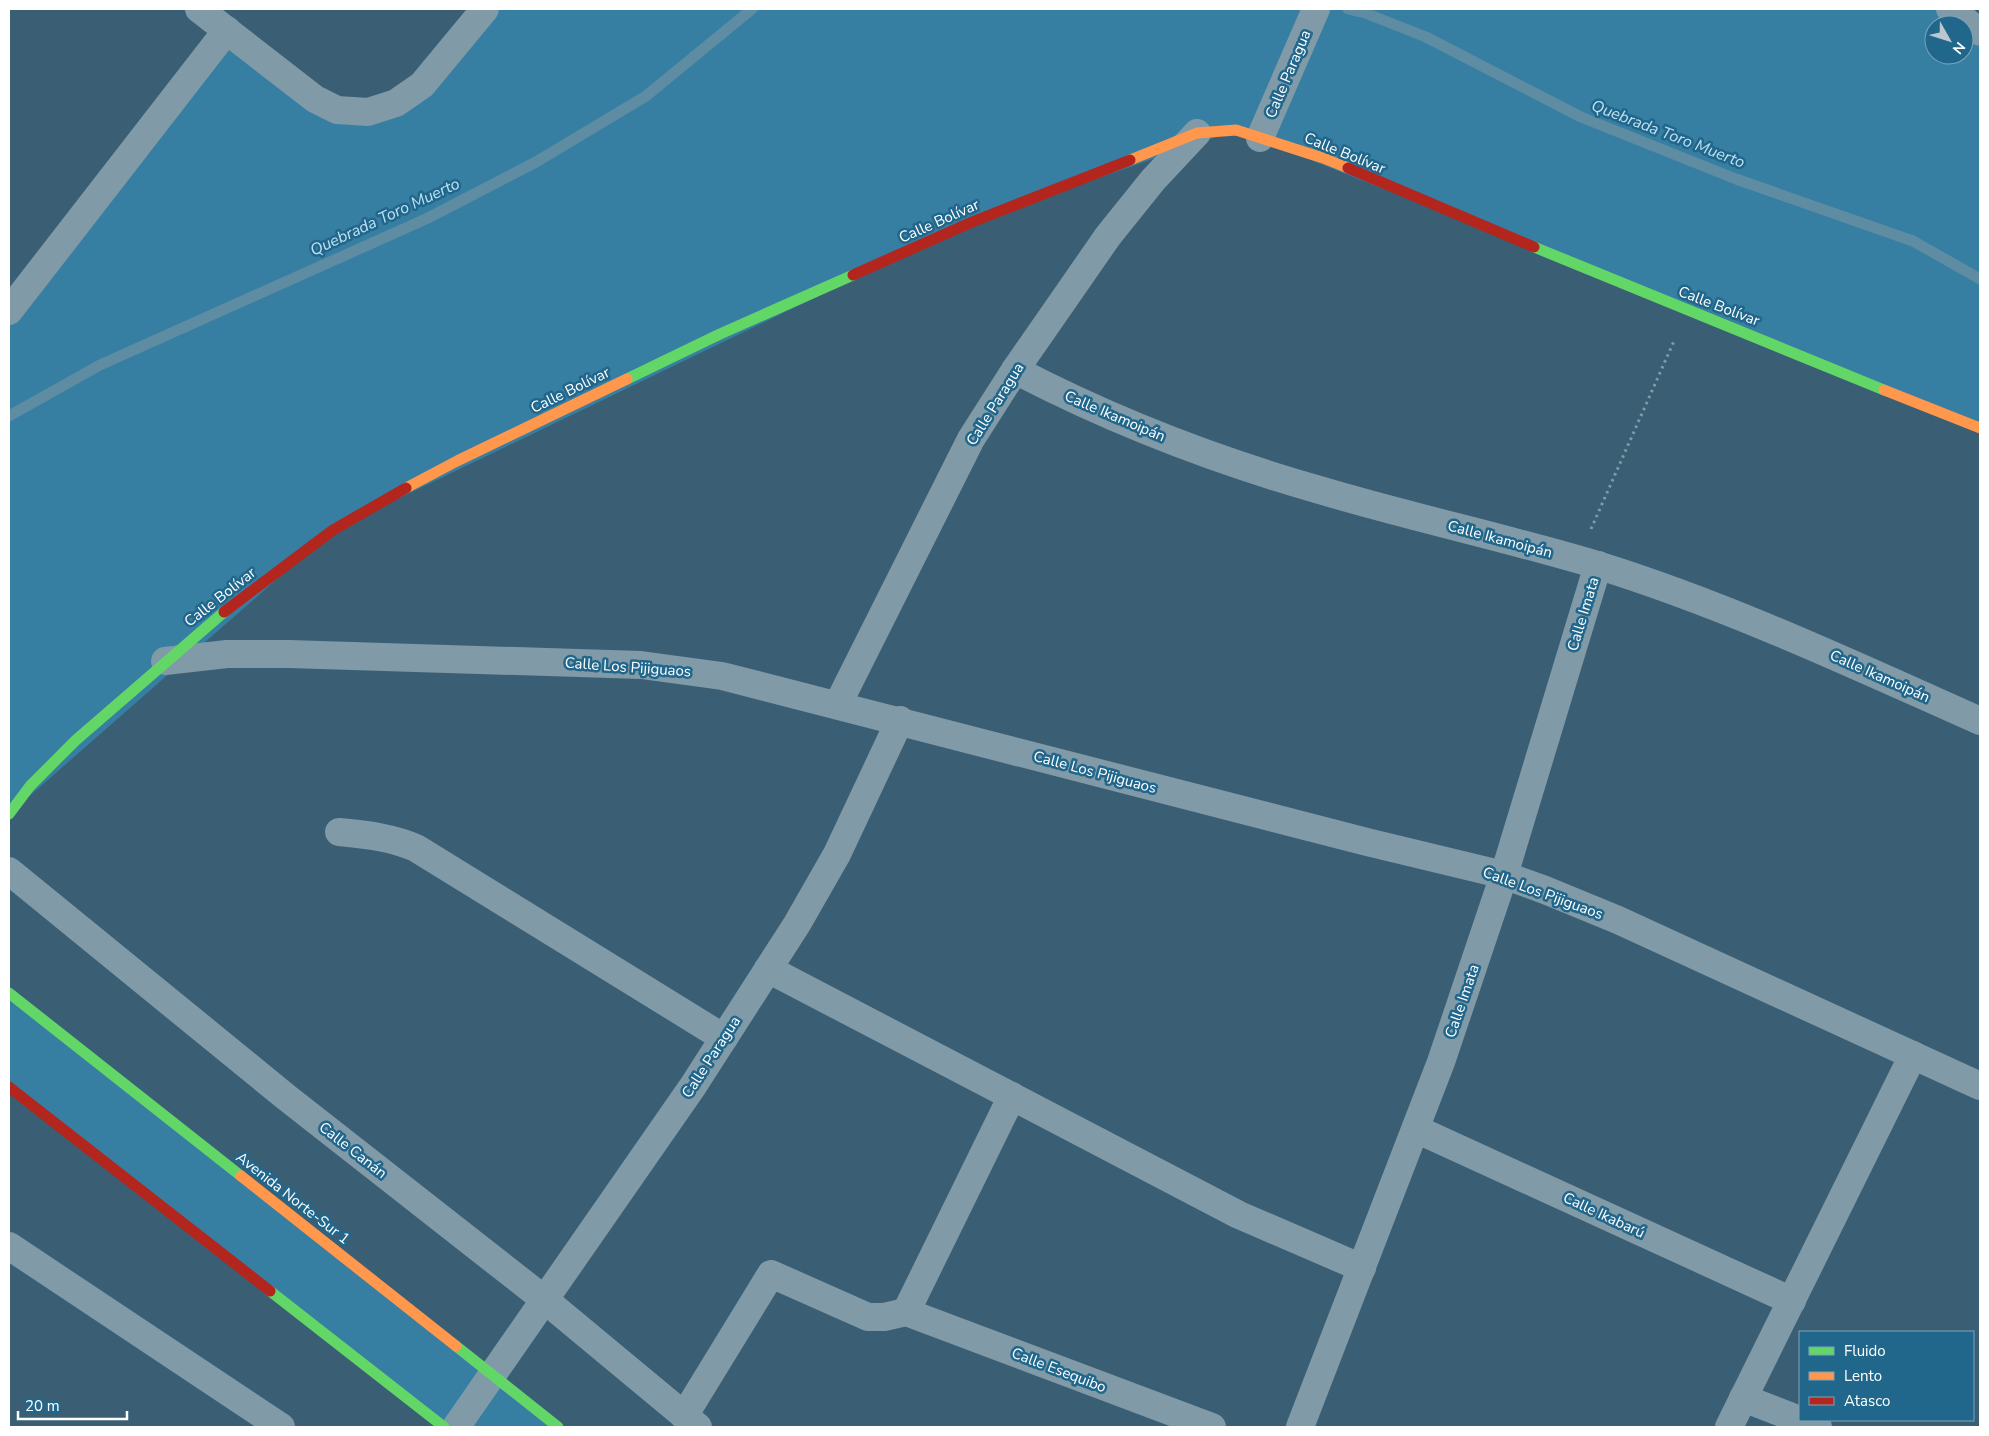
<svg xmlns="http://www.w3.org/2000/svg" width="1989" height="1436" font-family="'Nunito Sans',sans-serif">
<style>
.green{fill:#367ea2;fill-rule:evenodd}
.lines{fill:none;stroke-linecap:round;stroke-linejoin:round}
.stream{stroke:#5d8ca3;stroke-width:11}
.path{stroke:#819aa7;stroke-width:3;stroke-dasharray:2.5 4;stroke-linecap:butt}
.street{stroke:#819aa7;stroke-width:28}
.fast{stroke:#63d668;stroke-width:11}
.slow{stroke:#ff974d;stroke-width:11}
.jam{stroke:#b3261e;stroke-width:11}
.labels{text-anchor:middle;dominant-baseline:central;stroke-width:5;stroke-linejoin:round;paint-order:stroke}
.street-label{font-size:15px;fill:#fff;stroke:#21678c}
.water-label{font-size:16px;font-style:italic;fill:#bde2f3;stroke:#21678c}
</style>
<rect width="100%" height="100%" fill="#3a5f74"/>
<g class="green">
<path d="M 485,9 L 1950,9 L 1980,32 L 1980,428 L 1236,130 L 972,222 L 333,530 L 9,814 L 9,311 L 227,30 L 315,99 L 397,103 ZM 1934,25 L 1964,25 L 1964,55 L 1934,55 Z"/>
<path d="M 9,993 L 558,1427 L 444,1427 L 9,1087 Z"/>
</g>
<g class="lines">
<g class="stream">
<path d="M 1348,9 L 1365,13 L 1426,37 L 1581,117 L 1736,179 L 1913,241 L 1980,279"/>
<path d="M 9,416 L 100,365 L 428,218 L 536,162 L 646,96 L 752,9"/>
</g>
<path class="path" d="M 1591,529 L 1674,341"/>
<g class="street">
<path d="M 199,9 L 315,99 L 337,110 L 368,112 L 396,103 L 422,85 L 485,9"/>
<path d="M 1950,9 L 1980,32"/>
<path d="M 1260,138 L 1316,9"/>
<path d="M 9,311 L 227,30"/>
<path d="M 1015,370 C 1113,421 1217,461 1323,491 C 1414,518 1507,538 1597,565 C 1729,606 1854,665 1980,721"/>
<path d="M 165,661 L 227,654 L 289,654 L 641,665 L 722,676 L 1367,842 L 1504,875 L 1545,890 L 1618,920 L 1980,1086"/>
<path d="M 838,704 L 971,439 L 1015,370 L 1108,236 L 1153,180 L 1197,133"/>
<path d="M 339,832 C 367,835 391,837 416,848 L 724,1038"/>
<path d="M 9,871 L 286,1097 L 545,1300 L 698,1427"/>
<path d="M 768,969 L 1239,1215 L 1362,1268"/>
<path d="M 1416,1129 L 1792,1301"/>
<path d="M 9,1246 L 281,1427"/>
<path d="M 906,1312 L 1212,1427"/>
<path d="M 906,1312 L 1012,1096"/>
<path d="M 1743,1398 L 1818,1427"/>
<path d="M 684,1416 L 771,1274 L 868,1317 L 884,1317 L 906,1312"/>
<path d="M 456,1427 L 693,1086 L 797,924 L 837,854 L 900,720"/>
<path d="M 1300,1427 L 1441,1062 L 1504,875 L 1598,565"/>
<path d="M 1729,1427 L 1913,1055"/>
</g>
<g class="fast">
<path d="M 1534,247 L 1884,390"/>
<path d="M 627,379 L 720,334 L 853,275"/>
<path d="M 9,814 L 30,786 L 76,740 L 224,612"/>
<path d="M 9,993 L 241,1176"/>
<path d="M 270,1291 L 444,1427"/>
<path d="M 456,1346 L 558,1427"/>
</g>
<g class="slow">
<path d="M 1130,160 L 1197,133 L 1236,130 L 1323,158 L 1348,168"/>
<path d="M 1884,390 L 1980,428"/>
<path d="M 406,488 L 457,461 L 627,379"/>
<path d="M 241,1176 L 456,1346"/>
</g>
<g class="jam">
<path d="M 1348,168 L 1534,247"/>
<path d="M 853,275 L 972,222 L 1130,160"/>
<path d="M 224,612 L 333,530 L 406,488"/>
<path d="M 9,1087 L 270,1291"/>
</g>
</g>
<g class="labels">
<g class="street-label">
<text transform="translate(1288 74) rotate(-67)">Calle Paragua</text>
<text transform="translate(1345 153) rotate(22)">Calle Bolívar</text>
<text transform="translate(939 221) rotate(-24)">Calle Bolívar</text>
<text transform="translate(1719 306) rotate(21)">Calle Bolívar</text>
<text transform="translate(570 390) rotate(-26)">Calle Bolívar</text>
<text transform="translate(995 404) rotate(-58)">Calle Paragua</text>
<text transform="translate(1115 416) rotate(23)">Calle Ikamoipán</text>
<text transform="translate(1500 539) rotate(15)">Calle Ikamoipán</text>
<text transform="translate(220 597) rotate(-38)">Calle Bolívar</text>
<text transform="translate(1583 614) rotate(-73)">Calle Imata</text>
<text transform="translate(628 667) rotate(4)">Calle Los Pijiguaos</text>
<text transform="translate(1880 676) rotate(24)">Calle Ikamoipán</text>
<text transform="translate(1095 772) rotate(15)">Calle Los Pijiguaos</text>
<text transform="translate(1543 893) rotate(20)">Calle Los Pijiguaos</text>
<text transform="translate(1462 1001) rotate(-71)">Calle Imata</text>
<text transform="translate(711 1057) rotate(-57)">Calle Paragua</text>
<text transform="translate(353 1150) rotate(38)">Calle Canán</text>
<text transform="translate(293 1198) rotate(38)">Avenida Norte-Sur 1</text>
<text transform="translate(1604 1215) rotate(25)">Calle Ikabarú</text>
<text transform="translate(1059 1370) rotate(21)">Calle Esequibo</text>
</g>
<g class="water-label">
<text transform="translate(1668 134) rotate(21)">Quebrada Toro Muerto</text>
<text transform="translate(385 217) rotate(-25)">Quebrada Toro Muerto</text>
</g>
</g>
<rect width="1989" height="1436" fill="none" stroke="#ffffff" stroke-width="20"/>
<rect x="1799" y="1331" width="175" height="90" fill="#21678c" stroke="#7aa4ba"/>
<rect x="1809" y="1347" width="25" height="8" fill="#63d668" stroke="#7aa4ba"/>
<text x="1844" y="1356" font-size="15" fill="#ffffff">Fluido</text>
<rect x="1809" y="1372" width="25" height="8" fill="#ff974d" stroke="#7aa4ba"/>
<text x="1844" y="1381" font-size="15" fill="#ffffff">Lento</text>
<rect x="1809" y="1397" width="25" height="8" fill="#b3261e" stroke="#7aa4ba"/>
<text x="1844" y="1406" font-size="15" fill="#ffffff">Atasco</text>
<g transform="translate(1949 40) rotate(129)"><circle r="24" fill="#21678c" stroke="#7aa4ba"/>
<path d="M0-4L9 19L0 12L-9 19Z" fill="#bac7ce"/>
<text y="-8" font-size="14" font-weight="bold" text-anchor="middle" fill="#ffffff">N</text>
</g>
<path d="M18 1411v8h109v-8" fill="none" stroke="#ffffff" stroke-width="2.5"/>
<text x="25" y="1411" font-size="15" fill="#ffffff" stroke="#21678c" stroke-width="4" paint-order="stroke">20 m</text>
</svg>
